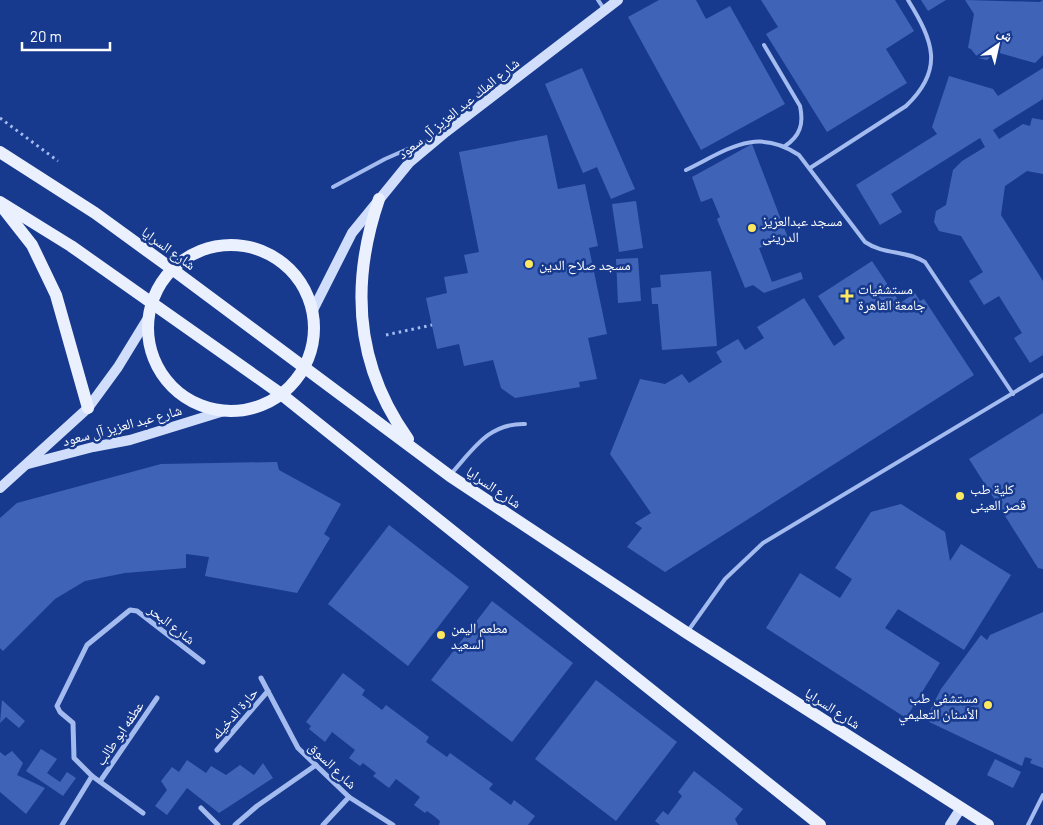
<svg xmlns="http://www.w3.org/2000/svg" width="1043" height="825" font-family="Barlow,'Noto Naskh Arabic',sans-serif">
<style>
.building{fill:#3f64b7}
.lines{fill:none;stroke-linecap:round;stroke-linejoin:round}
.path{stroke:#a3bbef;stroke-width:3;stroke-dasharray:2.5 4;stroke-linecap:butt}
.lane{stroke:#a3bbef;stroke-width:4}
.street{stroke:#a3bbef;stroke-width:5}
.secondary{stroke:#d0ddfb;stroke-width:10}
.primary{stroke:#ebf0ff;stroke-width:12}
.poi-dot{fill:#ffe861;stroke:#173a8e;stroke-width:2}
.labels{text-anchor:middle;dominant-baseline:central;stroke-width:5;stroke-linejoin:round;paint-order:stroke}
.street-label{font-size:14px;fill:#fff;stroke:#173a8e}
.poi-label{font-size:14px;fill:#fff;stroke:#173a8e;text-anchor:start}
</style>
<rect width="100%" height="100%" fill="#173a8e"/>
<g class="building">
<path d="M 659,0 L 696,0 L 706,19 L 730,6 L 785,104 L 701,150 L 628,17 Z"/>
<path d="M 761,0 L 895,0 L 914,31 L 886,49 L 907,83 L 827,132 L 766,34 L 778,27 Z"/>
<path d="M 921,0 L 946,0 L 928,11 Z"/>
<path d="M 965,0 L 1040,2 L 1043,0 L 1043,55 L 1035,63 L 996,52 L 987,60 L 978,58 L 971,49 L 968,48 L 974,14 Z"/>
<path d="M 582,68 L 635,189 L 611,199 L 597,167 L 583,173 L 545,84 Z"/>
<path d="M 1043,68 L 1043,99 L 993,130 L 999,139 L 1023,124 L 1030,126 L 1032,118 L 1043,120 L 1043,174 L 1027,171 L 1005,186 L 1001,215 L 1043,281 L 1043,355 L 1030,363 L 1014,338 L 1022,333 L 999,296 L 984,305 L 969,281 L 983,272 L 961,236 L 939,231 L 934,222 L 936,211 L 946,205 L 953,170 L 962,161 L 985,147 L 980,138 L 891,194 L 902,212 L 880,225 L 856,185 L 937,134 L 932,127 L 949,76 L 993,89 L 998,96 Z"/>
<path d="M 547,135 L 558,189 L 585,184 L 598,246 L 589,248 L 607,334 L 588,338 L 597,379 L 579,382 L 580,387 L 515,398 L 501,388 L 493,360 L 464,366 L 459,344 L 437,349 L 426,298 L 447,293 L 444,277 L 468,273 L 464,255 L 479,252 L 459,152 Z"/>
<path d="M 752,144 L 788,238 L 759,248 L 772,282 L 801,272 L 803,279 L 764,293 L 753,285 L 745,288 L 717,219 L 720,217 L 712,198 L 701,202 L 692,177 Z"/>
<path d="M 636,201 L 643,248 L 619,252 L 612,204 Z"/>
<path d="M 638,258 L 641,301 L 618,303 L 616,259 Z"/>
<path d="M 872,261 L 900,303 L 915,293 L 920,301 L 924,299 L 974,375 L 665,572 L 627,547 L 642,528 L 635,523 L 651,513 L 610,454 L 640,379 L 665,384 L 682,374 L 689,383 L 722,362 L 716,352 L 738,339 L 745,350 L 764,338 L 757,327 L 804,298 L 834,346 L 845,338 L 818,296 Z"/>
<path d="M 711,271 L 717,346 L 662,350 L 658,304 L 652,304 L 651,288 L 661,287 L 660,275 Z"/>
<path d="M 1043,413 L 1043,569 L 1038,568 L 969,459 Z"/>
<path d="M 277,462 L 279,470 L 341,504 L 324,534 L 330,538 L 297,593 L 205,576 L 209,557 L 186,554 L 186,568 L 125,573 L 85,581 L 55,599 L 3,651 L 0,648 L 0,518 L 17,503 L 161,464 Z"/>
<path d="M 901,504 L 945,532 L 950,561 L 961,544 L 1011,575 L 964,650 L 898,609 L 885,628 L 940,663 L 906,718 L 766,628 L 800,573 L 840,598 L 852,579 L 835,568 L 871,512 Z"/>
<path d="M 389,525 L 469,587 L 408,666 L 328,604 Z"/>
<path d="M 492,601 L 573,663 L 512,742 L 431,680 Z"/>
<path d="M 1043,612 L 1043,768 L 1030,763 L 1032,759 L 1025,757 L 1022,766 L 925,720 L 941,689 L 981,635 L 987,640 L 990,635 Z"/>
<path d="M 343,673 L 365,690 L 362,695 L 382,710 L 386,705 L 429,737 L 426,742 L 447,757 L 450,753 L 493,784 L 489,789 L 511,805 L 514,800 L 535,816 L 528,825 L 439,825 L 440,821 L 434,816 L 427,811 L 425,813 L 414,805 L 420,797 L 396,779 L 389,788 L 373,776 L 376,773 L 363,763 L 360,766 L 349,758 L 355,750 L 332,732 L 325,742 L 309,729 L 311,726 L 306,722 Z"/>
<path d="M 596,680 L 677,742 L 616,821 L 535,759 Z"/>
<path d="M 2,700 L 25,721 L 19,728 L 6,717 L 0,723 Z"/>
<path d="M 41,749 L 57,759 L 47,773 L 60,782 L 67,772 L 76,778 L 63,796 L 26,771 Z"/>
<path d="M 12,751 L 23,763 L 17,775 L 45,788 L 26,814 L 0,792 L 0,752 L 5,756 Z"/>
<path d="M 995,759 L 1021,772 L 1013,788 L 987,775 Z"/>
<path d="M 187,760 L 206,773 L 211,766 L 226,775 L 240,765 L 254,775 L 263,763 L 273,778 L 219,813 L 187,788 L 167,815 L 155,806 L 167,790 L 161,781 L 172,767 L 179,772 Z"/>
<path d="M 694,771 L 743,809 L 735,819 L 738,825 L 660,825 L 655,821 L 663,811 L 668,815 L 682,796 L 678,792 Z"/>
</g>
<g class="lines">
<g class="path">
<path d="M 0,118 L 58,161"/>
<path d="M 386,335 L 432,325"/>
</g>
<g class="lane">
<path d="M 598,0 L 604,9"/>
<path d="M 764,45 L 800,106 C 804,124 800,136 785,146"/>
<path d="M 810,168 L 906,106 C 945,69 933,41 908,0"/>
<path d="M 686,170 C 727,150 756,126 799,155 L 865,242 C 884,255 906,250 925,262 L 1013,394"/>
<path d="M 333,187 L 385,159 L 435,137"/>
<path d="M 450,475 C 473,450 488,423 525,424"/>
<path d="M 688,631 L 725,579 L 763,543 L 1043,375"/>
<path d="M 1028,825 L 1043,795"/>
</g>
<g class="street">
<path d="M 261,678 L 298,748 L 349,797 L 393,825"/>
<path d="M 217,750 L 268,691"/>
<path d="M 101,780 L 157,698"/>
<path d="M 201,808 L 218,825"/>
<path d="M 143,813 L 92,776 L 74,758 L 73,723 L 60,712 L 57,706 L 87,645 L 130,610 L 137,611 L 203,662"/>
<path d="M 62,825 L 92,776"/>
<path d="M 235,825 L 257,806 L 316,765"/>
<path d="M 323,825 L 349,797"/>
</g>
<g class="secondary">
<path d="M 312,312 L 352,233 L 409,163 L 446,132 L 618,0"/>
<path d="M 28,464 L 93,447 L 130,440 L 224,411"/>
<path d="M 0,488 L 88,408 L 118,367 L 148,318"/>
<path d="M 950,825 L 961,808"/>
</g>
<g class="primary">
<path d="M 0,152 L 95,213 L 172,269 L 450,476 L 687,633 L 988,825"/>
<path d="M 379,199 C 350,284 355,365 408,439"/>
<path d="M 0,202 L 71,246 L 281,394 L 820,825"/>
<path d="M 3,208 L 32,245 L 56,295 L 88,408"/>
<circle cx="231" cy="328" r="83"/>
</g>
</g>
<g class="poi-dot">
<circle cx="752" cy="228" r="5"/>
<circle cx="529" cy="264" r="5"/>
<path d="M844.5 288.5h5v5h5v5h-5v5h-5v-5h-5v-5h5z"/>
<circle cx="960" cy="496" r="5"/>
<circle cx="441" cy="635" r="5"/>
<circle cx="988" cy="705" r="5"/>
</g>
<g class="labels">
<g class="street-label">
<text transform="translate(458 108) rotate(-39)">شارع الملك عبد العزيز آل سعود</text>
<text transform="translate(169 248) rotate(36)">شارع السرايا</text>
<text transform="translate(122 425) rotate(-15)">شارع عبد العزيز آل سعود</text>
<text transform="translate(494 487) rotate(34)">شارع السرايا</text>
<text transform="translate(172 624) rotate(38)">شارع البحر</text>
<text transform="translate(833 708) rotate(33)">شارع السرايا</text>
<text transform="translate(234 713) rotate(-49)">حارة الدخيله</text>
<text transform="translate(119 733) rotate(-56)">عطفه ابو طالب</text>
<text transform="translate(333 765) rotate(44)">شارع السوق</text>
</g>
<g class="poi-label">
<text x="762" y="220">مسجد عبدالعزيز<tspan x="762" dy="16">الدرينى</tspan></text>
<text x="539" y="264">مسجد صلاح الدين</text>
<text x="858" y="288">مستشفيات<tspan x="858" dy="16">جامعة القاهرة</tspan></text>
<text x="970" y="488">كلية طب<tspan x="970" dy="16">قصر العينى</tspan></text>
<text x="451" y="627">مطعم اليمن<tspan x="451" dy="16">السعيد</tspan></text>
<text x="978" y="697" text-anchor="end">مستشفى طب<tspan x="978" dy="16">الأسنان التعليمي</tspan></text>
</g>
</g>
<g transform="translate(998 45) rotate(34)" stroke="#173a8e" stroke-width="4" paint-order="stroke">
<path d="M0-4L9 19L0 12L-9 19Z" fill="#ffffff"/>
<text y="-8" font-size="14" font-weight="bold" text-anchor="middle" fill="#ffffff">ش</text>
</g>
<path d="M22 42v8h88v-8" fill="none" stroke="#ffffff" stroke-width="2.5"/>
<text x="30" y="42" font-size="15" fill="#ffffff" stroke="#173a8e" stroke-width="4" paint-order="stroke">20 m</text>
</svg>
